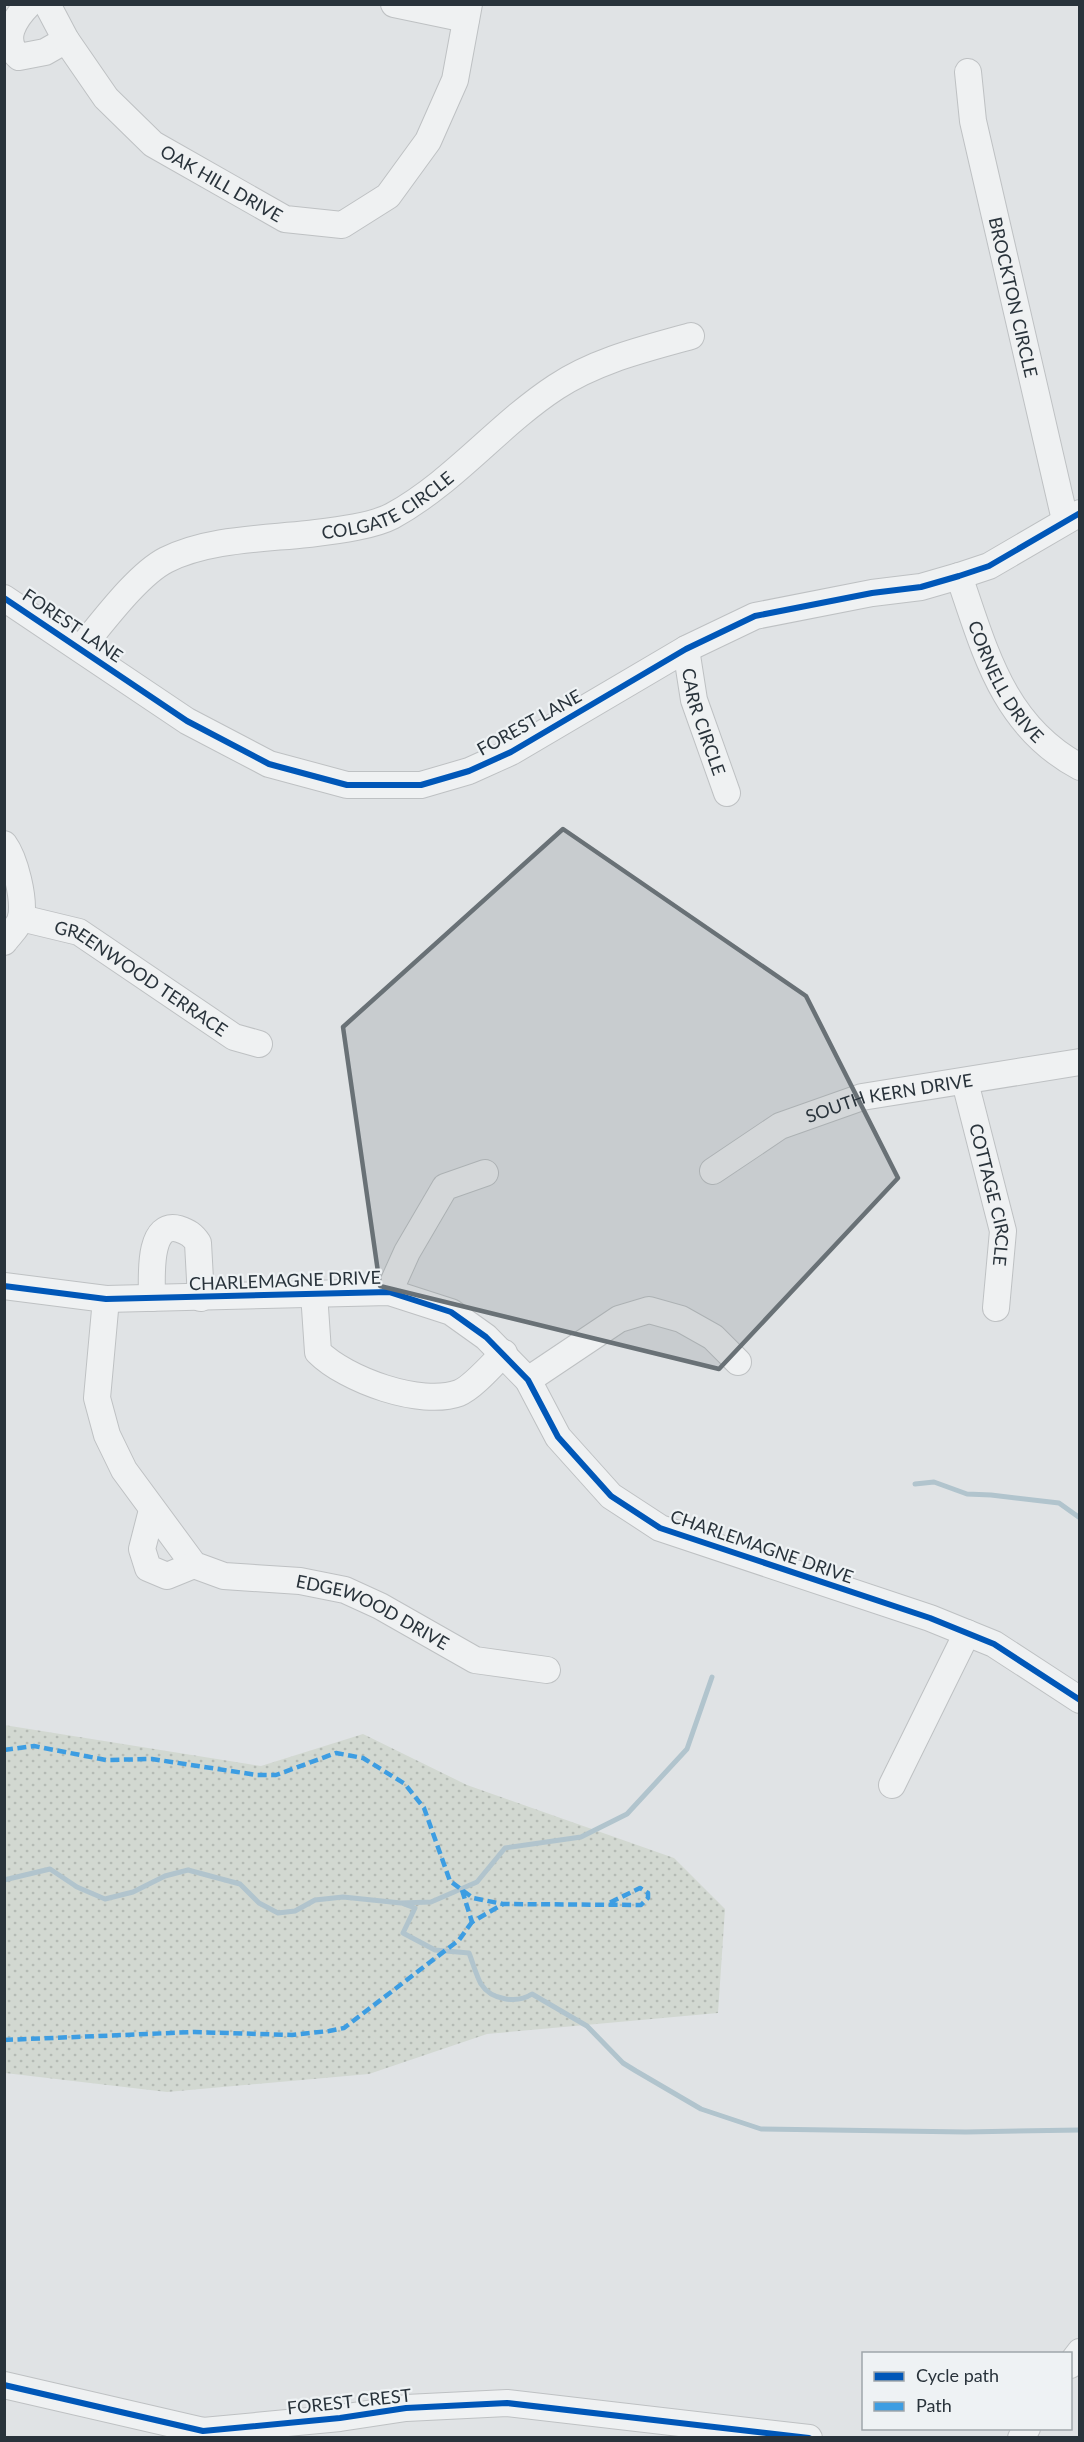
<svg xmlns="http://www.w3.org/2000/svg" width="1084" height="2442" font-family="Lato,sans-serif">
<style>
.grass{fill:url(#grass-dots)}
.lines{fill:none;stroke-linecap:round;stroke-linejoin:round}
.stream{stroke:#b1c4cd;stroke-width:5}
.minor-casing{stroke:#bec1c3;stroke-width:28}
.minor{stroke:#eff1f2;stroke-width:26}
.quiet{stroke:#3d9de2;stroke-width:4.5;stroke-dasharray:9 4.5;stroke-linecap:butt}
.cycleway-casing{stroke:#eef2f4;stroke-width:10}
.cycleway{stroke:#0057b8;stroke-width:6}
.marked{fill:#697176;fill-opacity:0.2;stroke:#697176;stroke-width:4.5;stroke-linejoin:round}
.labels{text-anchor:middle;dominant-baseline:central;stroke-width:4.5;stroke-linejoin:round;paint-order:stroke}
.street-label{font-size:18px;fill:#29333b;stroke:#eef2f4}
</style>
<defs>
<pattern id="grass-dots" width="8" height="8" patternUnits="userSpaceOnUse" patternTransform="scale(1.5)"><rect width="8" height="8" fill="#d2d8d1"/><path d="M2 2h.1M6 6h.1" fill="none" stroke="#b4bab4" stroke-width="1.8" stroke-linecap="round"/></pattern>
</defs>
<rect width="100%" height="100%" fill="#e0e3e5"/>
<path class="grass" d="M 4,1725 L 261,1766 L 363,1734 L 467,1785 L 674,1858 L 725,1909 L 718,2013 L 487,2034 L 369,2074 L 167,2092 L 5,2073 Z"/>
<g class="lines">
<g class="stream">
<path d="M 915,1484 L 934,1482 L 967,1494 L 991,1495 L 1059,1503 L 1080,1518"/>
<path d="M 4,1880 L 50,1869 L 77,1887 L 105,1899 L 133,1892 L 165,1876 L 188,1870 L 240,1884 L 259,1903 L 278,1913 L 295,1911 L 315,1900 L 343,1897 L 401,1903 L 431,1902 L 477,1882 L 505,1848 L 581,1837 L 627,1814 L 687,1749 L 712,1677"/>
<path d="M 404,1904 L 415,1908 L 403,1933 L 435,1950 L 469,1953 C 473,1963 476,1975 481,1984 C 491,2000 517,2004 532,1994 L 587,2026 L 623,2063 L 636,2071 L 701,2109 L 761,2129 L 966,2132 L 1080,2130"/>
</g>
<defs>
<g id="minor">
<path d="M 29,4 C 15,18 0,40 19,57 L 45,52 L 66,40"/>
<path id="s1" d="M 47,4 L 66,40 L 106,98 L 153,144 L 285,219 L 342,225 L 388,196 L 428,141 L 455,80 L 469,4"/>
<path d="M 394,4 L 466,19"/>
<path id="s2" d="M 968,72 L 973,121 L 1065,520"/>
<path id="s3" d="M 959,576 C 985,651 1003,726 1080,767"/>
<path d="M 4,598 L 187,721 L 269,764 L 347,785 L 421,785 L 469,771 L 511,752 L 686,649 L 755,616 L 872,593 L 921,587 L 959,576 L 989,566 L 1080,513"/>
<path id="s4" d="M 81,648 C 102,623 137,575 166,560 C 208,539 262,539 308,534 C 332,531 371,527 392,516 C 454,482 498,425 556,387 C 597,360 645,349 691,336"/>
<path id="s5" d="M 686,649 L 694,700 L 727,793"/>
<path d="M 4,844 C 15,859 25,899 21,918 C 19,926 9,935 4,942"/>
<path id="s6" d="M 21,918 L 79,932 L 234,1037 L 259,1044"/>
<path id="s7" d="M 965,1082 L 1003,1231 L 996,1308"/>
<path id="s8" d="M 713,1171 L 780,1126 L 862,1097 L 1080,1062"/>
<path d="M 4,1286 L 106,1299 L 389,1292 L 451,1312 L 486,1337 L 528,1380 L 558,1437 L 611,1496 L 660,1528 L 930,1618 L 994,1644 L 1080,1700"/>
<path d="M 389,1292 L 407,1252 L 445,1187 L 485,1173"/>
<path d="M 314,1293 L 318,1352 C 346,1380 421,1407 459,1393 C 472,1388 493,1364 504,1353"/>
<path d="M 152,1298 C 152,1280 147,1220 179,1229 C 188,1232 193,1235 198,1243 L 201,1298"/>
<path id="s9" d="M 106,1299 L 97,1398 L 107,1435 L 124,1470 L 194,1565 L 224,1576 L 300,1581 L 345,1590 L 380,1606 L 475,1660 L 547,1670"/>
<path d="M 528,1380 L 619,1319 L 649,1310 L 681,1319 L 713,1337 L 738,1362"/>
<path d="M 152,1510 L 142,1549 L 148,1568 L 167,1576 L 194,1565"/>
<path d="M 892,1785 L 967,1633"/>
<path d="M 1070,2365 L 1080,2352"/>
<path d="M 4,2385 L 203,2431 L 340,2418 L 406,2408 L 507,2403 L 809,2438"/>
<path d="M 1021,2438 L 1027,2428"/>
</g>
</defs>
<use href="#minor" class="minor-casing"/>
<use href="#minor" class="minor"/>
<g class="quiet">
<path d="M 4,1750 L 34,1746 L 106,1760 L 152,1759 L 257,1775 L 276,1775 L 336,1753 L 363,1758 L 405,1784 L 424,1808 L 450,1881 L 473,1898 L 503,1904 L 641,1905 L 648,1898 L 648,1893 L 640,1888 L 607,1904"/>
<path d="M 462,1890 L 472,1922 L 503,1904"/>
<path d="M 4,2040 L 194,2032 L 292,2035 L 329,2031 L 344,2028 L 459,1940 L 472,1922"/>
</g>
<defs>
<g id="cycleway">
<path d="M 4,598 L 187,721 L 269,764 L 347,785 L 421,785 L 469,771 L 511,752 L 686,649 L 755,616 L 872,593 L 921,587 L 959,576 L 989,566 L 1080,513"/>
<path d="M 4,1286 L 106,1299 L 389,1292 L 451,1312 L 486,1337 L 528,1380 L 558,1437 L 611,1496 L 660,1528 L 930,1618 L 994,1644 L 1080,1700"/>
<path d="M 4,2385 L 203,2431 L 340,2418 L 406,2408 L 507,2403 L 809,2438"/>
</g>
</defs>
<use href="#cycleway" class="cycleway-casing"/>
<use href="#cycleway" class="cycleway"/>
</g>
<path class="marked" d="M 563,829 L 806,996 L 898,1178 L 719,1369 L 380,1286 L 343,1027 Z"/>
<g class="labels">
<g class="street-label">
<text stroke="none"><textPath href="#s1" startOffset="256">OAK HILL DRIVE</textPath></text>
<text stroke="none"><textPath href="#s2" startOffset="230">BROCKTON CIRCLE</textPath></text>
<text stroke="none"><textPath href="#s4" startOffset="354">COLGATE CIRCLE</textPath></text>
<text transform="translate(73 625) rotate(34)">FOREST LANE</text>
<text stroke="none"><textPath href="#s3" startOffset="116">CORNELL DRIVE</textPath></text>
<text stroke="none"><textPath href="#s5" startOffset="75">CARR CIRCLE</textPath></text>
<text transform="translate(529 722) rotate(-29)">FOREST LANE</text>
<text stroke="none"><textPath href="#s6" startOffset="136">GREENWOOD TERRACE</textPath></text>
<text stroke="none"><textPath href="#s8" startOffset="194">SOUTH KERN DRIVE</textPath></text>
<text stroke="none"><textPath href="#s7" startOffset="116">COTTAGE CIRCLE</textPath></text>
<text transform="translate(285 1280) rotate(-2)">CHARLEMAGNE DRIVE</text>
<text transform="translate(762 1546) rotate(19)">CHARLEMAGNE DRIVE</text>
<text stroke="none"><textPath href="#s9" startOffset="482">EDGEWOOD DRIVE</textPath></text>
<text transform="translate(349 2401) rotate(-6)">FOREST CREST</text>
</g>
</g>
<rect width="1084" height="2442" fill="none" stroke="#29333b" stroke-width="12"/>
<rect x="862" y="2352" width="210" height="78" fill="#eef2f4" stroke="#9fa6aa" stroke-width="1.5"/>
<rect x="874" y="2372" width="30" height="9" fill="#0057b8" stroke="#9fa6aa" stroke-width="1.5"/>
<text x="916" y="2382" font-size="18" fill="#29333b">Cycle path</text>
<rect x="874" y="2402" width="30" height="9" fill="#3d9de2" stroke="#9fa6aa" stroke-width="1.5"/>
<text x="916" y="2412" font-size="18" fill="#29333b">Path</text>
</svg>
